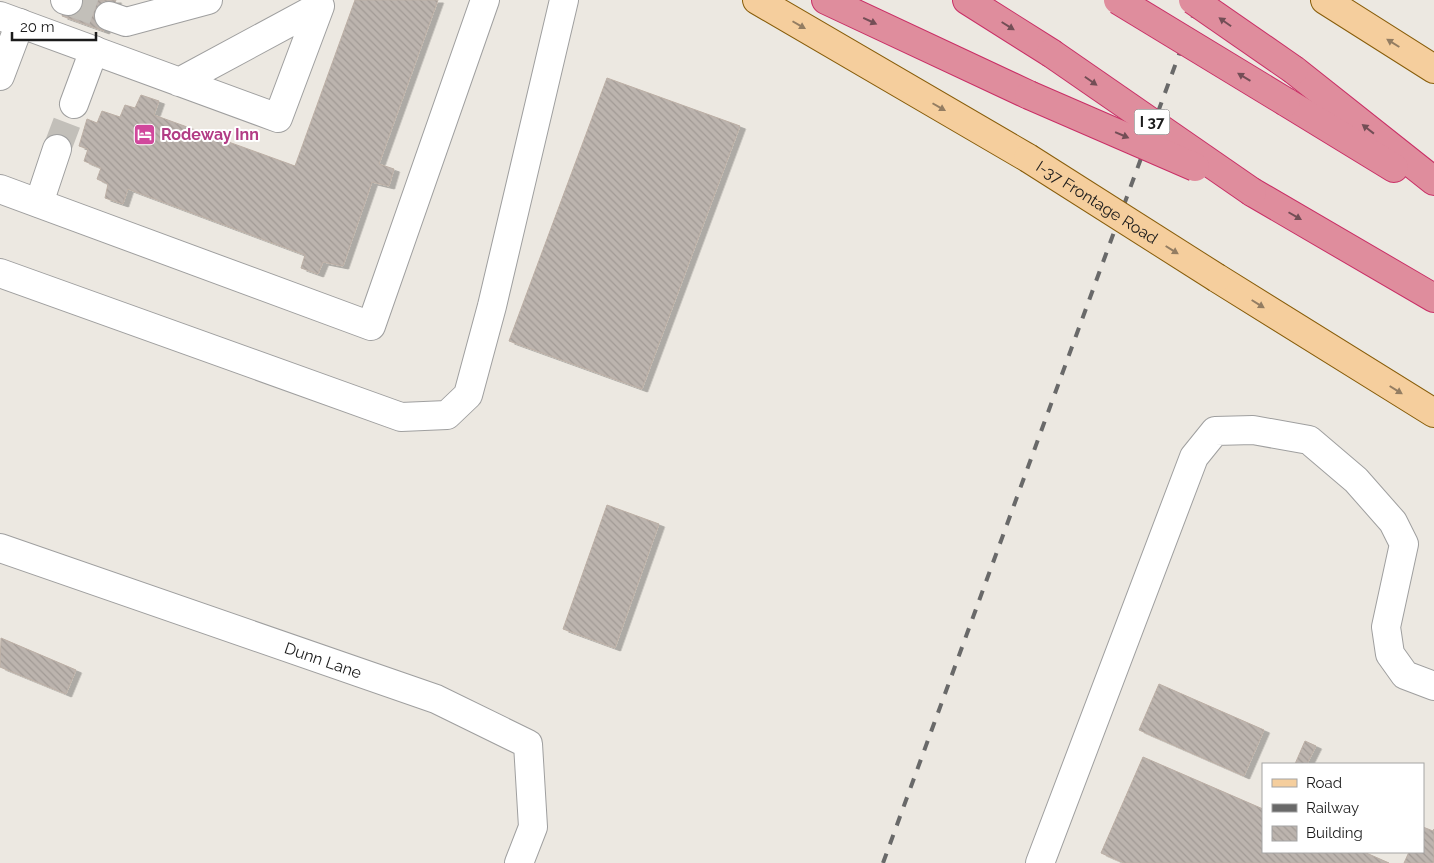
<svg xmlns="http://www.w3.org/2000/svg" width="1434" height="863" font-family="Raleway,sans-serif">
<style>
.building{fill:url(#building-back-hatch);stroke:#bcafa5;filter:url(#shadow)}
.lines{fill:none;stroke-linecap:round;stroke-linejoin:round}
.minor-tunnel{stroke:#c2bfb9;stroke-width:28;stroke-dasharray:28 14;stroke-linecap:butt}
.minor-casing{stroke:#9f9f9f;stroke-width:30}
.major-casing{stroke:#885d0a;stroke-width:30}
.highway-casing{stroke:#c92f66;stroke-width:30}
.minor{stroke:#fff;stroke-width:28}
.major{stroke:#f5ce9d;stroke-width:28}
.highway{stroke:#df8d9d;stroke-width:28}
.rail{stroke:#696969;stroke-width:4;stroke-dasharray:10 10;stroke-linecap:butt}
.major-bridge-casing{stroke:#885d0a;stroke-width:30;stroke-linecap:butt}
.highway-bridge-casing{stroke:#c92f66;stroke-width:30;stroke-linecap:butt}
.major-bridge{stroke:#f5ce9d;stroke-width:28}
.highway-bridge{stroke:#df8d9d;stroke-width:28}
.oneway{fill:#734e56}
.oneway2{fill:#937d62}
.labels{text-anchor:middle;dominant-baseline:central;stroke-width:4;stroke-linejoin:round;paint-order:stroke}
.shield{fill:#fff;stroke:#5f5f5f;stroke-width:1}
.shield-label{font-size:15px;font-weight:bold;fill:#1b1b1b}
.hotel-label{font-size:16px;font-weight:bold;fill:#b23c85;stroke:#fff;text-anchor:start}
.street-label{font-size:16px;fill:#1b1b1b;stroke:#fff}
</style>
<defs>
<pattern id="building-back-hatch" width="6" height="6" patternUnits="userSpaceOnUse" patternTransform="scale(1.25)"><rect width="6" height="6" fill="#bcb4ae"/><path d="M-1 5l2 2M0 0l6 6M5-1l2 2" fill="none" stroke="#a19a95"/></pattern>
<filter id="shadow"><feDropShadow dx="5.5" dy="3" stdDeviation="0" flood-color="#0004"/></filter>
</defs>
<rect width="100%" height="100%" fill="#ece8e1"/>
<g class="building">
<path d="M 68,0 L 116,0 L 104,31 L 62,16 Z"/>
<path d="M 355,0 L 438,0 L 379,164 L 394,169 L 389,186 L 372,182 L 343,266 L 323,262 L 318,274 L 301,268 L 305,255 L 128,189 L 123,204 L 105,198 L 108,184 L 97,179 L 101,168 L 84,161 L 88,149 L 79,146 L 87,119 L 97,123 L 102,111 L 120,117 L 125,105 L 135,108 L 141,95 L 159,101 L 154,115 L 295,166 Z"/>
<path d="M 607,78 L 740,126 L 642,389 L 509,341 Z"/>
<path d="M 607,505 L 659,524 L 615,648 L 563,629 Z"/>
<path d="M 1,638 L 76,670 L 66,694 L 0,667 Z"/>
<path d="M 1159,684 L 1264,730 L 1244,776 L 1139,730 Z"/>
<path d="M 1305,741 L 1316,746 L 1307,764 L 1295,764 Z"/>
<path d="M 1143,757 L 1263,809 L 1263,852 L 1364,852 L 1389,863 L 1124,863 L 1101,853 Z"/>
<path d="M 1423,827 L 1433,831 L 1434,829 L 1434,860 L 1433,863 L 1404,863 L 1409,852 L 1423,852 Z"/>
</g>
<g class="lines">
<g class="minor-tunnel">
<path d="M 68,1 L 109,16"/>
<path d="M 57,149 L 74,104"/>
</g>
<defs>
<g id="minor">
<path d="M 65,0 L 68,1"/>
<path d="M 0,16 L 278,118 L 320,6 L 179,82"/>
<path d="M 109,16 L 126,22 L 208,0"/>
<path d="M 0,76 L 20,23"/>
<path d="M 74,104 L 94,50"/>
<path d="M 0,189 L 371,326 L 485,0"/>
<path d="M 39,203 L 57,149"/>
<path d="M 0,273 L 401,417 L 447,415 L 468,395 L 492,306 L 564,0"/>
<path id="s1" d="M 0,548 L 436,699 L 528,744 L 533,827 L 519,863"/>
<path d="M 1040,863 L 1194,457 L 1215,431 L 1253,430 L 1309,440 L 1356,480 L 1393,522 L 1404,544 L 1386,627 L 1390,654 L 1405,675 L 1434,686"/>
</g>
<g id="major">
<path d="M 757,0 L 1028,158"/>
<path d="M 1325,0 L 1434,69"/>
<path d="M 1217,278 L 1434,413"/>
</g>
<g id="highway">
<path d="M 826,0 L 1029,95"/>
<path d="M 967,0 L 1051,53"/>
<path d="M 1294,70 L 1434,181"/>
<path d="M 1286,102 L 1394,168"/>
<path d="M 1252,192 L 1434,298"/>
</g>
</defs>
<use href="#minor" class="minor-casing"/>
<use href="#major" class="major-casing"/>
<use href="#highway" class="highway-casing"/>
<use href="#minor" class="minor"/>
<use href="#major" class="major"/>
<use href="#highway" class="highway"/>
<path class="rail" d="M 883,863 L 1199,0"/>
<defs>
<g id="major-bridge">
<path id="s2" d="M 1028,158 L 1217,278"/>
</g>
<g id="highway-bridge">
<path d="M 1118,0 L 1286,102"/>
<path d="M 1193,0 L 1294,70"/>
<path d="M 1051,53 L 1252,192"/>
<path d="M 1029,95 L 1195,167"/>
</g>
</defs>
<use href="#major-bridge" class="major-bridge-casing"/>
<use href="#highway-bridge" class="highway-bridge-casing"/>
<use href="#major-bridge" class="major-bridge"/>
<use href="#highway-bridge" class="highway-bridge"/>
</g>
<defs><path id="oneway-solid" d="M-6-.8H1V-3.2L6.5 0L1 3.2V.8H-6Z" transform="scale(1.25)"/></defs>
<g class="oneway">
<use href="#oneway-solid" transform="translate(870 21) rotate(25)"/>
<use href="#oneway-solid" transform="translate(1225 22) rotate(-145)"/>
<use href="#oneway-solid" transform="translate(1008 26) rotate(32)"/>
<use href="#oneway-solid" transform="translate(1244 77) rotate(-149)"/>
<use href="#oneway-solid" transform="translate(1091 81) rotate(35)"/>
<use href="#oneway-solid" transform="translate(1368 129) rotate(-142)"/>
<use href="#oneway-solid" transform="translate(1122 135) rotate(23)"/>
<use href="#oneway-solid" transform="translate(1295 216) rotate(30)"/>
</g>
<g class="oneway2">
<use href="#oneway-solid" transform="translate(799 25) rotate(30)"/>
<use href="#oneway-solid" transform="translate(1393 43) rotate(-148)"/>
<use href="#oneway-solid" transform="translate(939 107) rotate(30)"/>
<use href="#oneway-solid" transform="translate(1172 250) rotate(32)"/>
<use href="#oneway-solid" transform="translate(1258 304) rotate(32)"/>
<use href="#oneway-solid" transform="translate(1396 390) rotate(32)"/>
</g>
<defs>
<symbol id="hotel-square" viewBox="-11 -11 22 22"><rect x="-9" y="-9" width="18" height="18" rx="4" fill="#d1479c" stroke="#fff"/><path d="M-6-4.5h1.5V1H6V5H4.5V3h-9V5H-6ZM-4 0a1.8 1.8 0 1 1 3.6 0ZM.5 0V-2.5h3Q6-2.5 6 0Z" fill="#fff"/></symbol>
</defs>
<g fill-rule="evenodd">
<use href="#hotel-square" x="132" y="122" width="25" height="25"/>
</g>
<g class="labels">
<rect class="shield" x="1134.5" y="109.5" width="35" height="25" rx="4"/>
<g class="shield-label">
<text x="1152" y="122">I 37</text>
</g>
<g class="hotel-label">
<text x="161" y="134">Rodeway Inn</text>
</g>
<g class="street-label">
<text stroke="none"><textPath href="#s2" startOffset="82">I-37 Frontage Road</textPath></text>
<text stroke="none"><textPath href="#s1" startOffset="342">Dunn Lane</textPath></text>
</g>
</g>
<rect x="1262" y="763" width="162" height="90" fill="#ffffff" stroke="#a4a4a4"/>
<rect x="1272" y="779" width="25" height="8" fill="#f5ce9d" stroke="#a4a4a4"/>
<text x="1306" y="788" font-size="15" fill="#1b1b1b">Road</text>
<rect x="1272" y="804" width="25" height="8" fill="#696969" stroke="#a4a4a4"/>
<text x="1306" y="813" font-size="15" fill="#1b1b1b">Railway</text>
<rect x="1272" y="826" width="25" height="15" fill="url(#building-back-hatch)" stroke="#a4a4a4"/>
<text x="1306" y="838" font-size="15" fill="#1b1b1b">Building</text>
<path d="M12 32v8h84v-8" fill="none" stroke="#1b1b1b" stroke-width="2.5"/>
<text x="20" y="32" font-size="15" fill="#1b1b1b" stroke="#ffffff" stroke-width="4" paint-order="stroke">20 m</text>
</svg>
